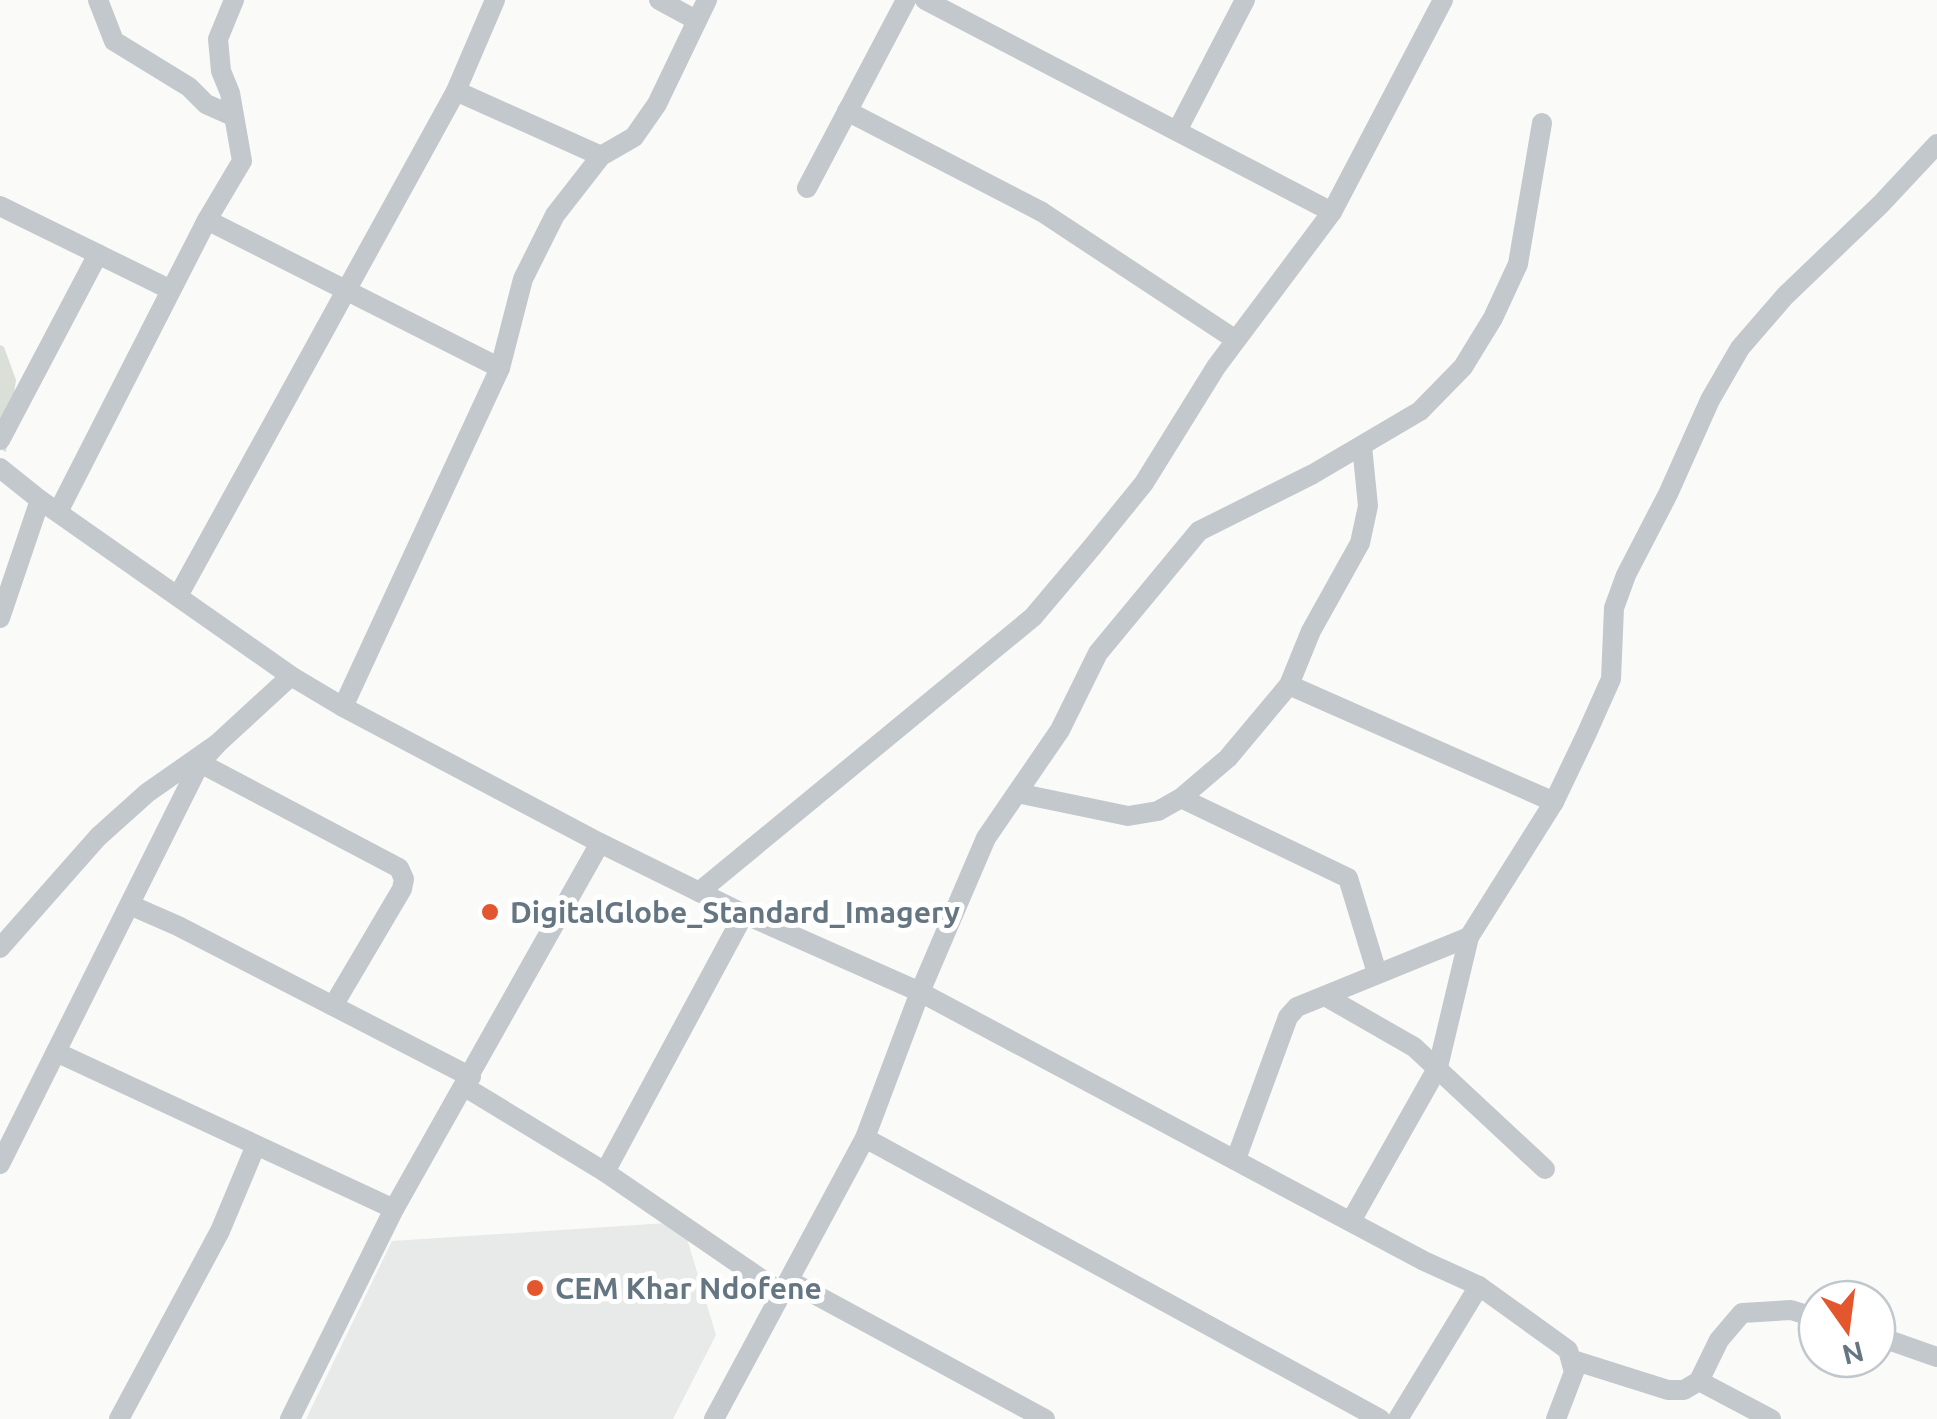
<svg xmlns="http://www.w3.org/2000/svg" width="1937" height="1419" font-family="Ubuntu,sans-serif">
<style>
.built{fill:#e8e9e9}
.green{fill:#dadfd7}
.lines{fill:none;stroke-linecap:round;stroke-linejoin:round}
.minor{stroke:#c3c8cc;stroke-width:20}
.poi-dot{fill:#e4572e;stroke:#fff;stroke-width:4}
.labels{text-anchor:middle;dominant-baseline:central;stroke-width:10;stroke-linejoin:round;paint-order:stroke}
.poi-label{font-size:30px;font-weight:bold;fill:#657683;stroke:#fff;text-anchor:start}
</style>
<rect width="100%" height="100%" fill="#fafaf8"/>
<path class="built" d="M 682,1222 L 716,1335 L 673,1419 L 306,1419 L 392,1241 Z"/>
<path class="green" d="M 0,345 L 4,347 L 16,380 L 6,452 L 0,449 Z"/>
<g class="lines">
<g class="minor">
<path d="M 98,0 L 114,41 L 189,87 L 206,104 L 233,116"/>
<path d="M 659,0 L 696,20"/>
<path d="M 925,0 L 1332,212"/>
<path d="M 456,91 L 601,156"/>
<path d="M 847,111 L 1042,212 L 1236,340"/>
<path d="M 1177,131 L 1245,0"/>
<path d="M 807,188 L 906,0"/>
<path d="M 0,206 L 171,290"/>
<path d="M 207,220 L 500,368"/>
<path d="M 0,440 L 98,254"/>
<path d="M 0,468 L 40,500 L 291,676 L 343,707 L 600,843 L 744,914 L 920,992 L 1424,1261 L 1479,1286 L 1568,1350 L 1574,1372 L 1556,1419"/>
<path d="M 58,512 L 207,220 L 242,161 L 230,93 L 221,71 L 218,39 L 234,0"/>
<path d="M 178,596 L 456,91 L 495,0"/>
<path d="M 0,618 L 40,500"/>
<path d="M 1289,685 L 1554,802"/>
<path d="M 343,707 L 500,368 L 523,279 L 555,215 L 601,156 L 634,137 L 657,104 L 707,0"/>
<path d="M 200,763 L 399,868 L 404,879 L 402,889 L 333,1006"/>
<path d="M 1017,793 L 1128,816 L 1158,811 L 1181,798 L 1228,758 L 1289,685 L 1311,631 L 1360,543 L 1368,506 L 1362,446"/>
<path d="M 1181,798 L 1348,878 L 1377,973"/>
<path d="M 699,892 L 1033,617 L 1093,546 L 1144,483 L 1216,367 L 1332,212 L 1443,0"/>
<path d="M 130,905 L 178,926 L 471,1077"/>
<path d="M 0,948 L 98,837 L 147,793 L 217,744 L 291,676"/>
<path d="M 1325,996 L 1414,1047 L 1545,1169"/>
<path d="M 56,1052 L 394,1209"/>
<path d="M 465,1087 L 605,1172 L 744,914"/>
<path d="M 865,1138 L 1380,1419"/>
<path d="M 1236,1159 L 1288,1017 L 1297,1007 L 1469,937"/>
<path d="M 0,1164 L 200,763 L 217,744"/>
<path d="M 605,1172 L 783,1294"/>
<path d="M 1351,1221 L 1438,1067 L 1469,937 L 1554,802 L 1586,735 L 1611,679 L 1614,608 L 1626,575 L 1668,494 L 1710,400 L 1740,348 L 1785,296 L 1881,204 L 1937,144"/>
<path d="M 790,1281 L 1045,1419"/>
<path d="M 1877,1336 L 1937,1357"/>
<path d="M 1573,1360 L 1668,1390 L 1684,1390 L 1699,1381 L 1719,1340 L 1742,1313 L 1791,1310 L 1817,1318"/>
<path d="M 1699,1381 L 1771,1419"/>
<path d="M 119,1419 L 220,1231 L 256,1145"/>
<path d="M 290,1419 L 394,1209 L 600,843"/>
<path d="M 714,1419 L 865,1138 L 920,992 L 986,838 L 1060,730 L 1098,653 L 1199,531 L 1313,474 L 1420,411 L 1463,367 L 1493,318 L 1518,264 L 1542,123"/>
<path d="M 1398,1419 L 1479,1286"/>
</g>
</g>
<g class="poi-dot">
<circle cx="490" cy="912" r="10"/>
<circle cx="535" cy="1288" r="10"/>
</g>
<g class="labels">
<g class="poi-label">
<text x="510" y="912">DigitalGlobe_Standard_Imagery</text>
<text x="555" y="1288">CEM Khar Ndofene</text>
</g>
</g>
<g transform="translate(1847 1329) rotate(166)"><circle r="48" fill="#ffffff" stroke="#c1c8cd" stroke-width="2.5"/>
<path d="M0-8L18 38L0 25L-18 38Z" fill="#e4572e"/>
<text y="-15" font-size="28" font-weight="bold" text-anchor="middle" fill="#657683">N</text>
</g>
</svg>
